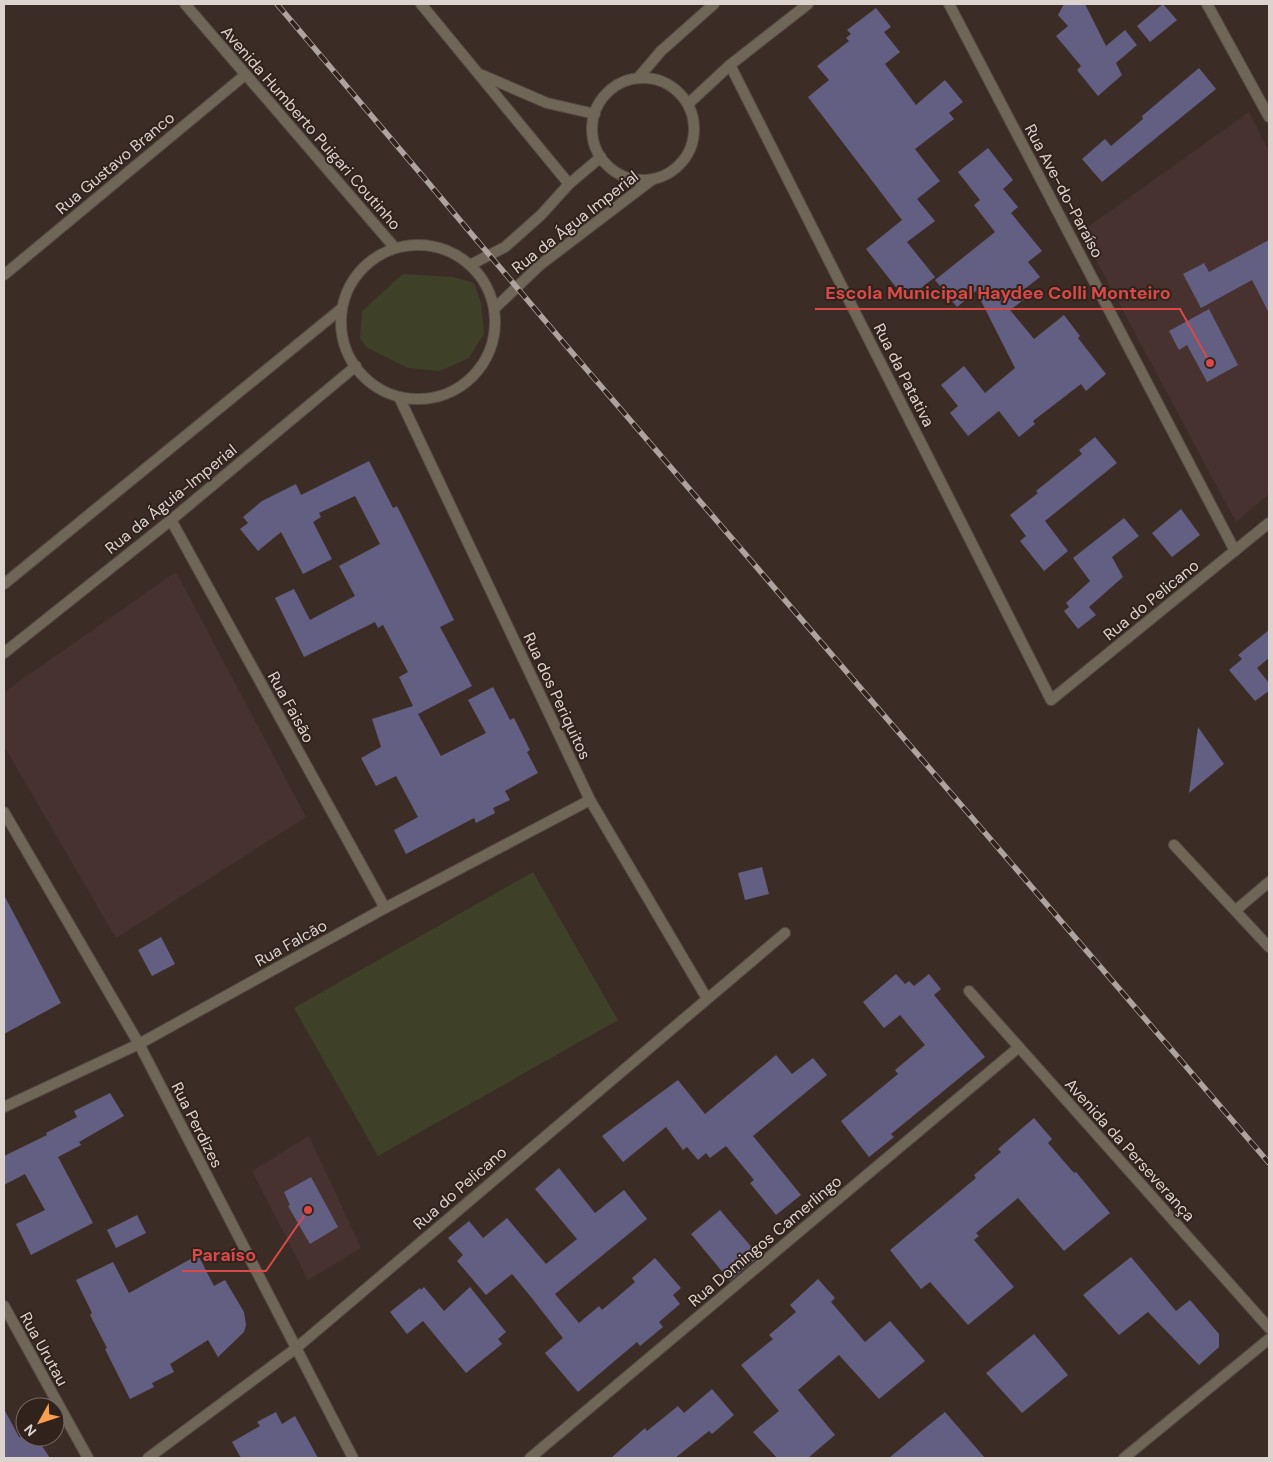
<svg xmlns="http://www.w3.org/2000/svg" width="1273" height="1462" font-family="'DM Sans',sans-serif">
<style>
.education{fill:#473230}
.green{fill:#3e4028}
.building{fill:#625f82}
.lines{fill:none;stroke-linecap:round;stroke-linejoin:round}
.minor-casing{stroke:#584b44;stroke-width:12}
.tertiary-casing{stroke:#584b44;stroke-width:12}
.minor{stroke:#706658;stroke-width:10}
.tertiary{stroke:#706658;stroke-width:10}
.rail-casing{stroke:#aea39e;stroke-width:5.5}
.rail{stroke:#31231c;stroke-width:4;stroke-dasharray:11;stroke-linecap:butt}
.labels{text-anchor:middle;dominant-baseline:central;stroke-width:4;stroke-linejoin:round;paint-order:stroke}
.street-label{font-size:16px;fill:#ddd3ce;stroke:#31231c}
.leader{fill:none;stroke:#d74a49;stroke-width:2}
.callout-dot{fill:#d74a49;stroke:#31231c;stroke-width:2}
.callout-label{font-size:18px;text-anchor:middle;font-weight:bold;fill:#d74a49;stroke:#31231c;stroke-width:4;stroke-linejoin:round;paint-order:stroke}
</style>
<rect width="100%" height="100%" fill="#3b2d26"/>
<g class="education">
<path d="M 1249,112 L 1269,151 L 1269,494 L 1236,522 L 1081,232 Z"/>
<path d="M 176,572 L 306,817 L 116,938 L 4,746 L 4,692 Z"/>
<path d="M 309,1136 L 361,1248 L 308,1280 L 252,1171 Z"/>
</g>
<g class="green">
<path d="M 403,274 L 453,277 L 474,283 L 481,303 L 484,334 L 469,358 L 440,371 L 408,368 L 366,347 L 360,338 L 362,311 Z"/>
<path d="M 533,872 L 618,1020 L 378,1156 L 294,1008 Z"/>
</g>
<g class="building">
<path d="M 1064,4 L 1085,4 L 1106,46 L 1125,30 L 1137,45 L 1116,63 L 1122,75 L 1098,96 L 1077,70 L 1081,66 L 1056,36 L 1068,26 L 1058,15 Z"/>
<path d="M 1163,4 L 1177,20 L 1150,42 L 1137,26 Z"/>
<path d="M 876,8 L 891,27 L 884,32 L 900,52 L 885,64 L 916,105 L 945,80 L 963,102 L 949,113 L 954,119 L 915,149 L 940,181 L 917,199 L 935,221 L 907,242 L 935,277 L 906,300 L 866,249 L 902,220 L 808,97 L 829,80 L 817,66 L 849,41 L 846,38 L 851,34 L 847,30 Z"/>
<path d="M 1199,68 L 1216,89 L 1102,182 L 1082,159 L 1105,139 L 1111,146 L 1143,119 L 1142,116 Z"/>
<path d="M 988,148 L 1013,180 L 1003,189 L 1018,207 L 1011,213 L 1042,251 L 1028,262 L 1040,277 L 1022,291 L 1027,297 L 1010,310 L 1034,339 L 1064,315 L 1080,336 L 1078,338 L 1106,374 L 1086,391 L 1081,384 L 1033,421 L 1035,424 L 1019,437 L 999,411 L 968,436 L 950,413 L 958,406 L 941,385 L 964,366 L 985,393 L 1015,368 L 976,291 L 957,307 L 935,280 L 995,232 L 974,205 L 980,200 L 958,172 Z"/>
<path d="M 1269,240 L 1269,313 L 1252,280 L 1201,308 L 1183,274 L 1204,263 L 1209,272 Z"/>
<path d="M 1209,309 L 1238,365 L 1207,382 L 1187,345 L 1179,350 L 1169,331 Z"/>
<path d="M 1095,437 L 1117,463 L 1045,521 L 1068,551 L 1044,571 L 1020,541 L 1026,536 L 1010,515 L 1038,493 L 1036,491 L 1082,454 L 1079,450 Z"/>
<path d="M 369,461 L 393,508 L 397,506 L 454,620 L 440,627 L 472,686 L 418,714 L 441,756 L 486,733 L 468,700 L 493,687 L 510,720 L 514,718 L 530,750 L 527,752 L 538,773 L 505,791 L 510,800 L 493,808 L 495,813 L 476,823 L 474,818 L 406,854 L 394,830 L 418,817 L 396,776 L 376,786 L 361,758 L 381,747 L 372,719 L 413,706 L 399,677 L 408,672 L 383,625 L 378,628 L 375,622 L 304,657 L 275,598 L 294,589 L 310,620 L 355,596 L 339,566 L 380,544 L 355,496 L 319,513 L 321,517 L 313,522 L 332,559 L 303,574 L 281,532 L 258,551 L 240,529 L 248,523 L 243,517 L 262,501 L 296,484 L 301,495 Z"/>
<path d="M 1181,509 L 1200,535 L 1172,557 L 1152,533 Z"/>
<path d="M 1124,518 L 1139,536 L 1112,557 L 1123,577 L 1089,607 L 1096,615 L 1078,629 L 1064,611 L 1069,607 L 1066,603 L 1090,581 L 1073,558 Z"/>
<path d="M 1269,630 L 1269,658 L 1257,668 L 1269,683 L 1269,691 L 1255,701 L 1229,670 L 1242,659 L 1238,655 Z"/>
<path d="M 1198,727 L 1224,764 L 1189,793 Z"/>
<path d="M 762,867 L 769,894 L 745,900 L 738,873 Z"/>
<path d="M 4,895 L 61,1003 L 4,1034 Z"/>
<path d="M 161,937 L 175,964 L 152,976 L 138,950 Z"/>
<path d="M 896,974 L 905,984 L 909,981 L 914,986 L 929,974 L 941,989 L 934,995 L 985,1057 L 891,1134 L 894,1137 L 869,1157 L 841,1121 L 898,1074 L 895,1070 L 925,1045 L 900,1015 L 884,1028 L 863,1002 Z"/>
<path d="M 776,1055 L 792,1074 L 813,1058 L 827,1075 L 753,1136 L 801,1195 L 776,1215 L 750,1183 L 754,1180 L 726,1146 L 710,1158 L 706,1153 L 698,1160 L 687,1147 L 683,1150 L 666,1127 L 623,1162 L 602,1136 L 678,1080 L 705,1114 Z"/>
<path d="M 110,1093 L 124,1116 L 79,1142 L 81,1145 L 58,1157 L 93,1223 L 31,1255 L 16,1224 L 45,1210 L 25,1174 L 4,1185 L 4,1156 L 47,1135 L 46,1133 L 77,1117 L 74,1111 Z"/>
<path d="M 1034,1118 L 1052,1139 L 1048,1143 L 1074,1173 L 1076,1172 L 1110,1213 L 1064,1251 L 1018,1198 L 976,1233 L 979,1236 L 974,1240 L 1014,1287 L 968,1325 L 930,1282 L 921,1289 L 890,1250 L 976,1178 L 974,1175 L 1001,1152 L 998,1149 Z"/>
<path d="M 559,1168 L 595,1213 L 624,1190 L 647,1219 L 555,1294 L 579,1323 L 599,1306 L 602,1310 L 635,1282 L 632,1278 L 655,1258 L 681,1288 L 673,1295 L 680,1304 L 659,1322 L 663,1327 L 640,1346 L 637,1342 L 578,1392 L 545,1353 L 563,1338 L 531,1297 L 512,1274 L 486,1295 L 457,1261 L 463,1255 L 448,1238 L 469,1221 L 483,1238 L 507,1218 L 546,1264 L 577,1239 L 535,1189 Z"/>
<path d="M 311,1177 L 338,1227 L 310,1244 L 288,1206 L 290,1205 L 284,1192 Z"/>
<path d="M 720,1210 L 759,1256 L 730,1281 L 691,1234 Z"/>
<path d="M 137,1215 L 146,1233 L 116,1248 L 107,1230 Z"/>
<path d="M 198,1255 L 214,1286 L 225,1280 L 244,1312 L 246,1325 L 244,1332 L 218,1357 L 208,1340 L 170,1364 L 174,1372 L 152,1383 L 154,1387 L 130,1399 L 105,1349 L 107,1348 L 90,1315 L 92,1313 L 76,1280 L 113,1262 L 129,1293 Z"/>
<path d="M 1131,1257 L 1176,1311 L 1190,1300 L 1219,1334 L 1219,1347 L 1199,1365 L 1148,1312 L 1119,1335 L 1083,1295 Z"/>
<path d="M 818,1279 L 835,1298 L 831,1302 L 865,1342 L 890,1321 L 925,1361 L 879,1399 L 839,1355 L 798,1390 L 835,1435 L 808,1458 L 777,1458 L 753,1432 L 779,1411 L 741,1365 L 773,1339 L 769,1335 L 796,1312 L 790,1305 Z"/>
<path d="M 424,1287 L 444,1311 L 470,1287 L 506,1332 L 498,1339 L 502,1344 L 466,1373 L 423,1321 L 407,1334 L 390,1312 L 420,1288 L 421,1290 Z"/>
<path d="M 1034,1334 L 1068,1375 L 1022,1413 L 986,1373 Z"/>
<path d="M 712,1389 L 734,1415 L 712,1434 L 709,1431 L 675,1458 L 611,1458 L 645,1428 L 647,1431 L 678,1406 L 684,1413 Z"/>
<path d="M 4,1409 L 19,1437 L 36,1437 L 50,1458 L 4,1458 Z"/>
<path d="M 276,1412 L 282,1424 L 295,1416 L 318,1458 L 241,1458 L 232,1442 L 260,1426 L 257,1422 Z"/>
<path d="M 945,1412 L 985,1458 L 889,1458 L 919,1433 Z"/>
</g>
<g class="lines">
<defs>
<g id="minor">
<path d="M 185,4 L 395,248"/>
<path d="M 421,4 L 569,184"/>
<path d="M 949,4 L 1235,551"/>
<path d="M 1207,4 L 1269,117"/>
<path d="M 730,65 L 1051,700 L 1269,523"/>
<path d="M 482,75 L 547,103 L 595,114"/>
<path d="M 4,275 L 245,75"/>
<path d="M 399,397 L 590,800 L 706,997"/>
<path d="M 171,520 L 385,908"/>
<path d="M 4,812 L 139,1044 L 353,1458"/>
<path d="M 1174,845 L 1269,947"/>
<path d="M 1236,910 L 1269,882"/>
<path d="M 969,991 L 1269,1328"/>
<path d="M 4,1107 L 139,1044 L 385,908 L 590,800"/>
<path d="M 4,1306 L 88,1458"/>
<path d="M 148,1458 L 295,1349 L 785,933"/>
<path d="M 530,1458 L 1019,1047"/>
<path d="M 1124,1458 L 1269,1339"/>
</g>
<g id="tertiary">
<path d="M 638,78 L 661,51 L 714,4"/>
<circle cx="643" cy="129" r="51"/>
<path d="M 688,104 L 730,65 L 808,4"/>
<circle cx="418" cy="322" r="77"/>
<path d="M 470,265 L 505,247 L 541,215 L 569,184 L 601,157"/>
<path d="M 494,309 L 540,265 L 653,179"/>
<path d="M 4,584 L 341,309"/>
<path d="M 4,653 L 171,520 L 356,366"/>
</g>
</defs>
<use href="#minor" class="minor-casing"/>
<use href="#tertiary" class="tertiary-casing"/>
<use href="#minor" class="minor"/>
<use href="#tertiary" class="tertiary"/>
<defs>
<path id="rail" d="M 277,4 L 563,342 L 1269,1163"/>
</defs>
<use href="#rail" class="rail-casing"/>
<use href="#rail" class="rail"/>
</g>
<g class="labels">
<g class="street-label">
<text transform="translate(311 128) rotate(49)">Avenida Humberto Puigari Coutinho</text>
<text transform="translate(115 163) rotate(-40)">Rua Gustavo Branco</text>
<text transform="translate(1064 191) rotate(62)">Rua Ave-do-Paraíso</text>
<text transform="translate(575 222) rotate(-38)">Rua da Água Imperial</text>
<text transform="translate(904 375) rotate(63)">Rua da Patativa</text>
<text transform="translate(171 499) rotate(-39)">Rua da Águia-Imperial</text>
<text transform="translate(1151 600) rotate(-39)">Rua do Pelicano</text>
<text transform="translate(557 696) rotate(65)">Rua dos Periquitos</text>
<text transform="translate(291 707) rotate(61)">Rua Faisão</text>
<text transform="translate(291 943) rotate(-29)">Rua Falcão</text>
<text transform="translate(197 1125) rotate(63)">Rua Perdizes</text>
<text transform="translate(1130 1150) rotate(48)">Avenida da Perseverança</text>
<text transform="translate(460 1188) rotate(-41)">Rua do Pelicano</text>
<text transform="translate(765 1241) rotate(-40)">Rua Domingos Camerlingo</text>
<text transform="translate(44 1349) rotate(61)">Rua Urutau</text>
</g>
</g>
<path class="leader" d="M1210 363L1180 309H815M308 1210L266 1271H182"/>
<g class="callout-dot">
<circle cx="1210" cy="363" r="5"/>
<circle cx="308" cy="1210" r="5"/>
</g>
<g class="callout-label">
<text x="998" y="299">Escola Municipal Haydee Colli Monteiro</text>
<text x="224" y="1261">Paraíso</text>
</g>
<rect width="1273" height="1462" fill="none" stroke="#ddd3ce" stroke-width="10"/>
<g transform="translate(40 1422) rotate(230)"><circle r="24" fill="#31231c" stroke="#766963"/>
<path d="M0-4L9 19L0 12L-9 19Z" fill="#fa9f4f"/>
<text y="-8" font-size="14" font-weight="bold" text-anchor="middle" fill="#ddd3ce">N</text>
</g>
</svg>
